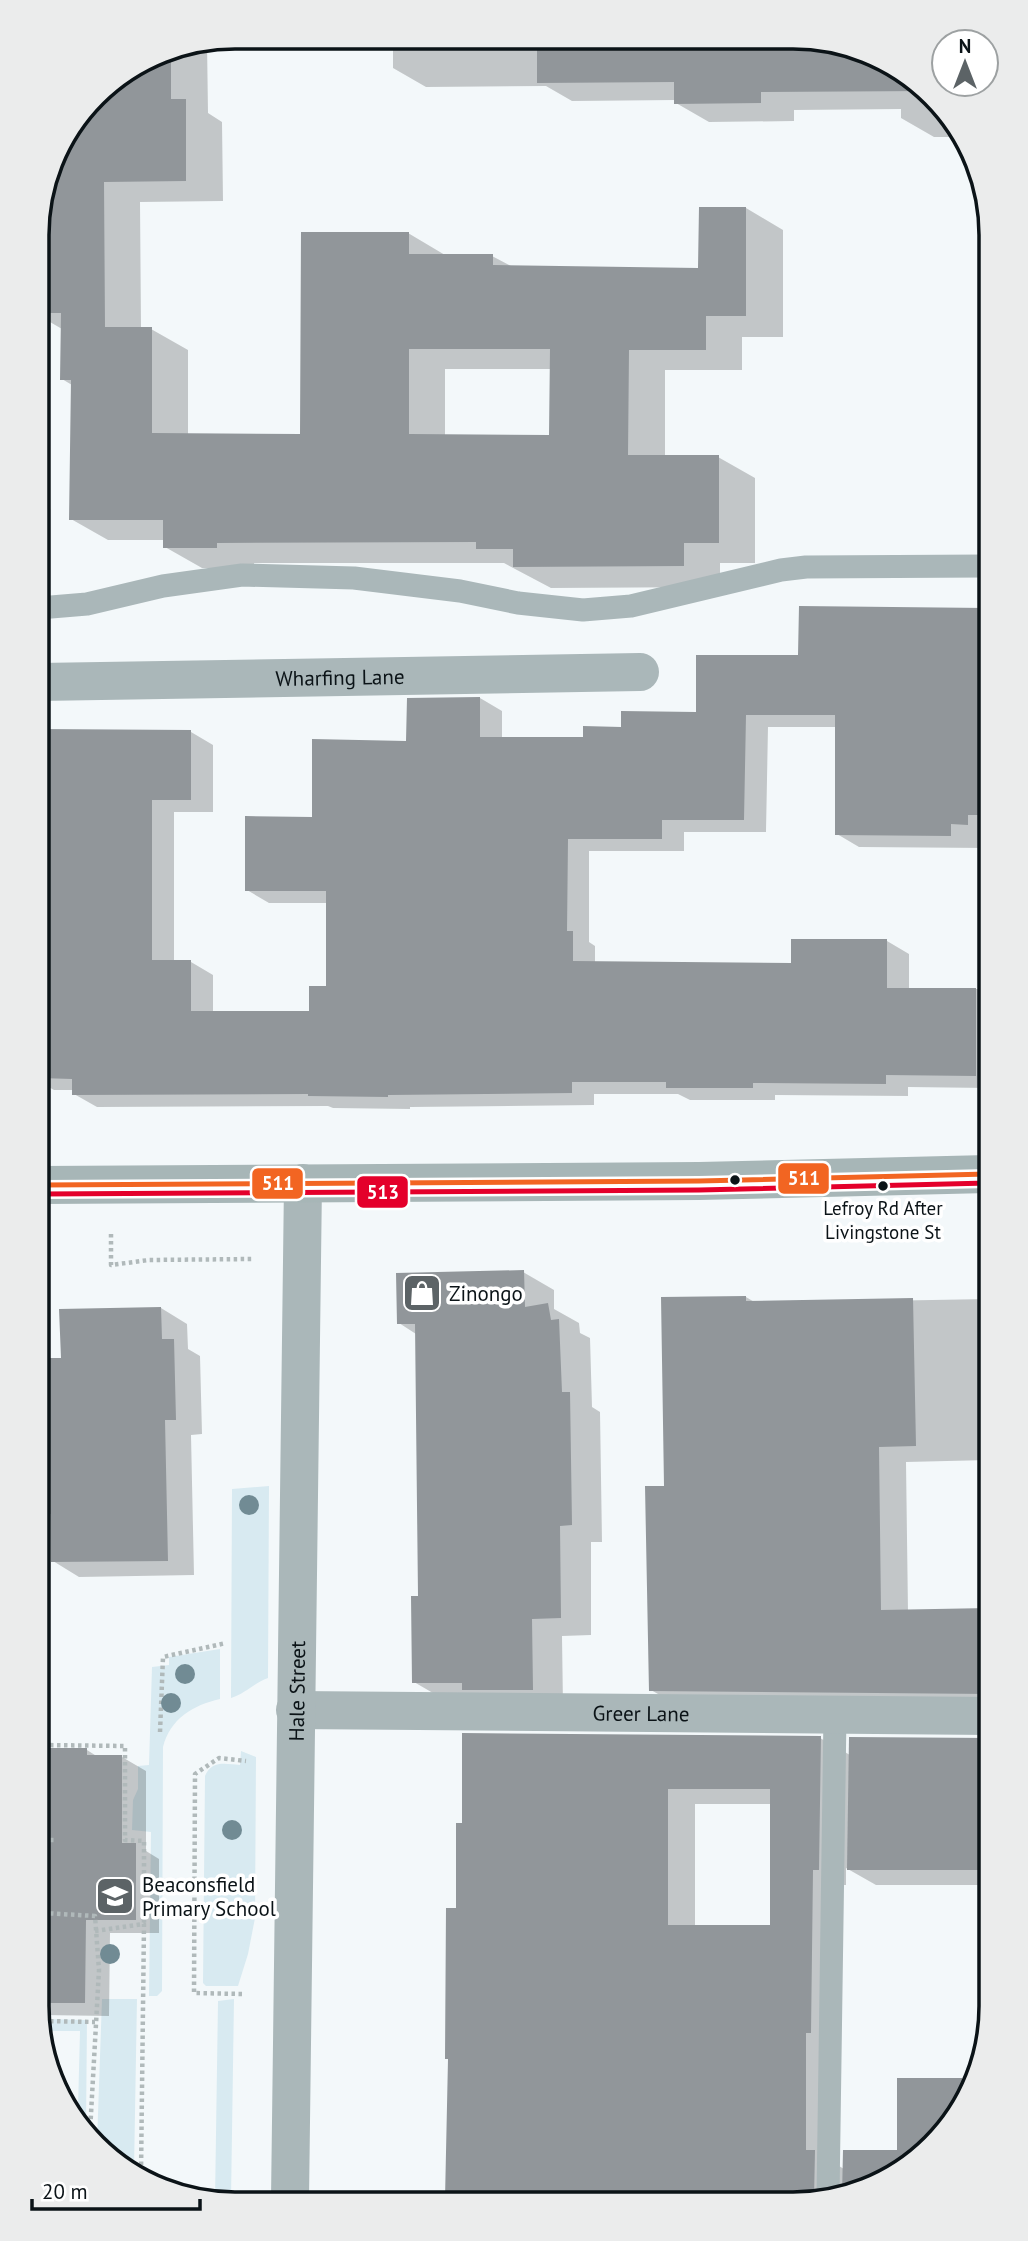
<svg xmlns="http://www.w3.org/2000/svg" width="1028" height="2241" font-family="'PT Sans',sans-serif">
<style>
.green{fill:#d8eaf1}
.shadow{fill:#0003;fill-rule:evenodd}
.building{fill:#91969a;fill-rule:evenodd}
.lines{fill:none;stroke-linecap:round;stroke-linejoin:round}
.path{stroke:#b0b9ba;stroke-width:4.5;stroke-dasharray:3.5 3.5;stroke-linecap:butt}
.lane{stroke:#aab7b9;stroke-width:23}
.street{stroke:#aab7b9;stroke-width:38}
.secondary{stroke:#a7b6b7;stroke-width:38}
.bus-1-casing{stroke:#fff;stroke-width:10}
.bus-2-casing{stroke:#fff;stroke-width:10}
.bus-1{stroke:#f26522;stroke-width:5}
.bus-2{stroke:#e4002b;stroke-width:5}
.tree{fill:#718b94}
.bus-dot{fill:#0b1317;stroke:#fff;stroke-width:2.5}
.labels{text-anchor:middle;dominant-baseline:central;stroke-width:7;stroke-linejoin:round;paint-order:stroke}
.bus-label{font-size:19px;fill:#0b1317;stroke:#fff}
.street-label{font-size:21px;fill:#0b1317;stroke:#fff}
.poi-label{font-size:21px;fill:#0b1317;stroke:#fff;text-anchor:start}
.rim{fill:none;stroke:#0b1317;stroke-width:3.5}
.line-badge{stroke:#fff;stroke-width:2.5}
.badge-label{font-size:19px;text-anchor:middle;font-weight:bold;fill:#fff}
</style>
<rect width="100%" height="100%" fill="#f3f8fa"/>
<g class="green">
<path d="M 269,1486 L 268,1678 C 254,1683 245,1694 231,1698 L 232,1489 Z"/>
<path d="M 220,1649 L 220,1699 C 193,1705 170,1719 163,1747 L 162,1991 L 157,1996 L 149,1996 L 151,1832 L 132,1830 L 133,1800 L 138,1789 L 138,1766 L 149,1765 L 152,1667 L 169,1665 L 169,1657 Z"/>
<path d="M 241,1751 L 256,1757 L 255,1918 L 248,1954 L 238,1986 L 206,1986 L 203,1983 L 205,1776 C 212,1760 225,1764 240,1765 Z"/>
<path d="M 102,1999 L 137,1999 L 134,2170 L 104,2155 L 97,2143 Z"/>
<path d="M 234,1999 L 231,2200 L 215,2200 L 218,2001 Z"/>
<path d="M 43,2019 L 87,2020 L 86,2126 L 76,2109 L 78,2109 L 80,2031 L 44,2031 Z"/>
</g>
<g class="shadow">
<path d="M 302,37 L 831,40 L 924,86 L 956,137 L 934,137 L 901,118 L 901,109 L 794,110 L 794,121 L 709,122 L 676,103 L 676,100 L 572,101 L 546,86 L 426,87 L 393,68 L 393,46 L 317,46 Z"/>
<path d="M 207,42 L 208,113 L 222,122 L 223,201 L 140,202 L 141,329 L 151,329 L 188,350 L 188,435 L 302,435 L 408,233 L 445,255 L 492,256 L 513,267 L 700,270 L 746,208 L 783,230 L 783,337 L 742,337 L 742,370 L 665,370 L 665,456 L 718,457 L 755,478 L 755,563 L 720,563 L 720,587 L 551,588 L 504,563 L 254,563 L 254,568 L 202,568 L 165,547 L 165,540 L 108,540 L 71,519 L 72,385 L 62,379 L 62,329 L 38,315 L 37,222 L 42,203 L 51,202 L 51,171 L 57,147 L 104,86 L 160,52 ZM 445,369 L 551,369 L 551,436 L 445,436 Z"/>
<path d="M 986,609 L 987,848 L 859,847 L 837,834 L 837,727 L 768,727 L 766,832 L 684,832 L 684,851 L 589,851 L 589,942 L 595,946 L 595,963 L 793,965 L 887,941 L 909,954 L 909,989 L 987,989 L 988,1088 L 908,1087 L 908,1096 L 775,1095 L 775,1100 L 690,1100 L 678,1094 L 594,1094 L 594,1105 L 410,1107 L 410,1109 L 333,1108 L 328,1106 L 97,1107 L 74,1094 L 74,1090 L 54,1090 L 40,1082 L 39,731 L 191,732 L 213,745 L 213,812 L 174,812 L 174,962 L 191,962 L 213,975 L 213,1013 L 311,1013 L 328,988 L 328,903 L 269,903 L 247,890 L 314,819 L 408,743 L 480,698 L 502,711 L 502,738 L 585,738 L 698,714 L 800,657 Z"/>
<path d="M 523,1272 L 554,1290 L 554,1309 L 579,1323 L 580,1333 L 590,1338 L 592,1407 L 600,1412 L 602,1542 L 591,1542 L 591,1635 L 562,1636 L 563,1707 L 445,1700 L 414,1682 L 419,1597 L 416,1334 L 399,1323 Z"/>
<path d="M 746,1297 L 756,1303 L 988,1299 L 989,1460 L 906,1462 L 908,1612 L 989,1610 L 990,1709 L 679,1706 L 651,1690 L 666,1487 Z"/>
<path d="M 161,1308 L 187,1324 L 188,1349 L 200,1356 L 202,1434 L 191,1435 L 194,1575 L 79,1577 L 53,1561 L 52,1514 L 42,1514 L 41,1360 L 62,1360 Z"/>
<path d="M 820,1738 L 850,1755 L 990,1740 L 990,1885 L 876,1885 L 846,1868 L 846,1885 L 840,1885 L 834,2163 L 844,2169 L 898,2152 L 961,2079 L 973,2086 L 942,2136 L 845,2197 L 447,2199 L 450,2060 L 457,1910 L 457,1825 ZM 695,1804 L 772,1804 L 772,1927 L 695,1927 Z"/>
<path d="M 43,1750 L 87,1750 L 98,1757 L 122,1757 L 146,1771 L 146,1851 L 159,1859 L 159,1933 L 110,1933 L 109,2016 L 43,2015 Z"/>
</g>
<g class="building">
<path d="M 537,39 L 831,40 L 924,86 L 927,91 L 761,92 L 761,103 L 674,104 L 674,82 L 537,83 Z"/>
<path d="M 171,49 L 171,99 L 186,99 L 186,181 L 104,182 L 105,327 L 152,327 L 152,433 L 300,434 L 301,232 L 409,232 L 409,254 L 493,254 L 493,265 L 698,268 L 699,207 L 746,207 L 746,316 L 706,316 L 706,350 L 629,350 L 628,455 L 719,455 L 719,543 L 684,543 L 684,566 L 513,567 L 513,549 L 476,549 L 476,542 L 217,543 L 217,548 L 163,548 L 163,520 L 69,520 L 71,380 L 60,380 L 61,313 L 38,313 L 37,222 L 58,147 L 104,86 L 160,52 ZM 409,349 L 550,349 L 549,435 L 409,434 Z"/>
<path d="M 799,606 L 986,608 L 987,815 L 968,815 L 968,825 L 951,824 L 951,836 L 835,835 L 835,715 L 746,715 L 744,820 L 662,820 L 662,839 L 568,839 L 567,931 L 573,931 L 573,961 L 791,963 L 791,939 L 887,939 L 887,988 L 976,988 L 976,1076 L 886,1075 L 886,1084 L 753,1083 L 753,1088 L 666,1088 L 666,1082 L 572,1082 L 572,1093 L 388,1095 L 388,1097 L 308,1096 L 308,1094 L 72,1095 L 72,1079 L 40,1078 L 39,729 L 191,730 L 191,800 L 152,800 L 152,960 L 191,960 L 191,1011 L 309,1011 L 309,986 L 326,986 L 326,891 L 245,891 L 245,816 L 312,817 L 312,739 L 406,741 L 407,698 L 480,697 L 480,737 L 583,737 L 583,726 L 621,727 L 621,711 L 696,712 L 696,655 L 798,655 Z"/>
<path d="M 524,1270 L 525,1307 L 548,1303 L 551,1320 L 559,1319 L 562,1392 L 570,1392 L 572,1525 L 560,1526 L 561,1618 L 532,1619 L 533,1690 L 462,1690 L 462,1683 L 412,1683 L 411,1596 L 418,1596 L 415,1324 L 397,1324 L 396,1273 Z"/>
<path d="M 746,1296 L 746,1301 L 913,1298 L 916,1446 L 879,1447 L 881,1610 L 989,1608 L 990,1694 L 649,1691 L 645,1486 L 664,1486 L 661,1297 Z"/>
<path d="M 161,1307 L 162,1339 L 174,1339 L 176,1420 L 165,1420 L 168,1561 L 51,1562 L 50,1442 L 41,1442 L 41,1358 L 61,1358 L 59,1309 Z"/>
<path d="M 462,1733 L 821,1736 L 819,1870 L 813,1870 L 811,2033 L 806,2033 L 806,2150 L 815,2150 L 814,2198 L 445,2199 L 448,2059 L 445,2059 L 446,1908 L 456,1908 L 456,1823 L 462,1823 ZM 668,1789 L 770,1789 L 770,1925 L 668,1925 Z"/>
<path d="M 849,1737 L 990,1738 L 990,1870 L 847,1870 Z"/>
<path d="M 43,1748 L 87,1748 L 87,1755 L 122,1755 L 122,1843 L 136,1843 L 136,1920 L 86,1920 L 85,2003 L 43,2003 Z"/>
<path d="M 897,2078 L 962,2078 L 962,2105 L 942,2136 L 842,2197 L 843,2150 L 897,2150 Z"/>
</g>
<g class="lines">
<g class="path">
<path d="M 111,1234 L 111,1265 L 149,1260 L 253,1259"/>
<path d="M 160,1732 L 163,1657 L 226,1643"/>
<path d="M 43,1745 L 125,1746 L 125,1840 L 144,1841 L 144,1924"/>
<path d="M 43,1831 L 44,1913"/>
<path d="M 43,1840 L 54,1840"/>
<path d="M 43,1913 L 95,1916 L 99,1970 L 90,2132"/>
<path d="M 95,1931 L 144,1924 L 141,2173"/>
<path d="M 242,1994 L 194,1993 L 195,1774 L 219,1758 L 246,1761"/>
<path d="M 43,2021 L 95,2022"/>
</g>
<g class="lane">
<path d="M 39,608 L 87,604 L 163,586 L 242,575 L 354,578 L 460,591 L 518,603 L 583,610 L 631,606 L 781,570 L 806,567 L 986,566"/>
<path d="M 828,2197 L 835,1714"/>
</g>
<g class="street">
<path id="s1" d="M 39,682 L 640,672"/>
<path id="s2" d="M 295,1710 L 990,1716"/>
<path id="s3" d="M 290,2200 L 303,1183"/>
</g>
<path class="secondary" d="M 41,1185 L 699,1181 L 988,1174"/>
<defs>
<path id="bus-1" d="M 41,1185 L 699,1181 L 988,1174"/>
<path id="bus-2" d="M 41,1194 L 699,1190 L 988,1183"/>
</defs>
<use href="#bus-1" class="bus-1-casing"/>
<use href="#bus-2" class="bus-2-casing"/>
<use href="#bus-1" class="bus-1"/>
<use href="#bus-2" class="bus-2"/>
</g>
<g class="tree">
<circle cx="249" cy="1505" r="10"/>
<circle cx="185" cy="1674" r="10"/>
<circle cx="171" cy="1703" r="10"/>
<circle cx="232" cy="1830" r="10"/>
<circle cx="110" cy="1954" r="10"/>
</g>
<defs>
<symbol id="shop-square" viewBox="-11 -11 22 22"><rect x="-9" y="-9" width="18" height="18" rx="4" fill="#5c6366" stroke="#fff"/><path d="M-5-2.5h2.3a2.7 3.5 0 0 1 5.4 0H5L5.5 6h-11ZM-1.5-2.5h3a1.5 2.3 0 0 0-3 0Z" fill="#fff"/></symbol>
<symbol id="school-square" viewBox="-11 -11 22 22"><rect x="-9" y="-9" width="18" height="18" rx="4" fill="#5c6366" stroke="#fff"/><path d="M0-5L7-2L0 1L-7-2ZM-4 1L0 2.5L4 1V4Q0 6-4 4Z" fill="#fff"/></symbol>
</defs>
<g fill-rule="evenodd">
<use href="#shop-square" x="400" y="1271" width="44" height="44"/>
<use href="#school-square" x="93" y="1874" width="44" height="44"/>
</g>
<g class="bus-dot">
<circle cx="735" cy="1180" r="6"/>
<circle cx="883" cy="1186" r="6"/>
</g>
<g class="labels">
<g class="bus-label">
<text x="883" y="1208">Lefroy Rd After<tspan x="883" dy="24">Livingstone St</tspan></text>
</g>
<g class="street-label">
<text stroke="none"><textPath href="#s1" startOffset="301">Wharfing Lane</textPath></text>
<text stroke="none"><textPath href="#s3" startOffset="509">Hale Street</textPath></text>
<text stroke="none"><textPath href="#s2" startOffset="346">Greer Lane</textPath></text>
</g>
<g class="poi-label">
<text x="449" y="1293">Zinongo</text>
<text x="142" y="1884">Beaconsfield<tspan x="142" dy="24">Primary School</tspan></text>
</g>
</g>
<path d="M0 0H1028V2241H0ZM235 49H793A186 186 0 0 1 979 235V2006A186 186 0 0 1 793 2192H235A186 186 0 0 1 49 2006V235A186 186 0 0 1 235 49Z" fill="#ebecec" fill-rule="evenodd"/>
<path class="rim" d="M235 49H793A186 186 0 0 1 979 235V2006A186 186 0 0 1 793 2192H235A186 186 0 0 1 49 2006V235A186 186 0 0 1 235 49Z"/>
<g class="line-badge">
<rect x="777" y="1162" width="53" height="33" rx="7" fill="#f26522"/>
<rect x="251" y="1167" width="53" height="33" rx="7" fill="#f26522"/>
<rect x="356" y="1175" width="53" height="34" rx="7" fill="#e4002b"/>
</g>
<g class="badge-label">
<text x="804" y="1185">511</text>
<text x="278" y="1190">511</text>
<text x="383" y="1199">513</text>
</g>
<g transform="translate(965 63)"><circle r="33" fill="#ffffff" stroke="#9da1a2" stroke-width="2"/>
<path d="M0-5L12 26L0 18L-12 26Z" fill="#5c6366"/>
<text y="-10" font-size="19" font-weight="bold" text-anchor="middle" fill="#0b1317">N</text>
</g>
<path d="M32 2199v10h168v-10" fill="none" stroke="#0b1317" stroke-width="3.5"/>
<text x="42" y="2199" font-size="21" fill="#0b1317" stroke="#ffffff" stroke-width="5" paint-order="stroke">20 m</text>
</svg>
